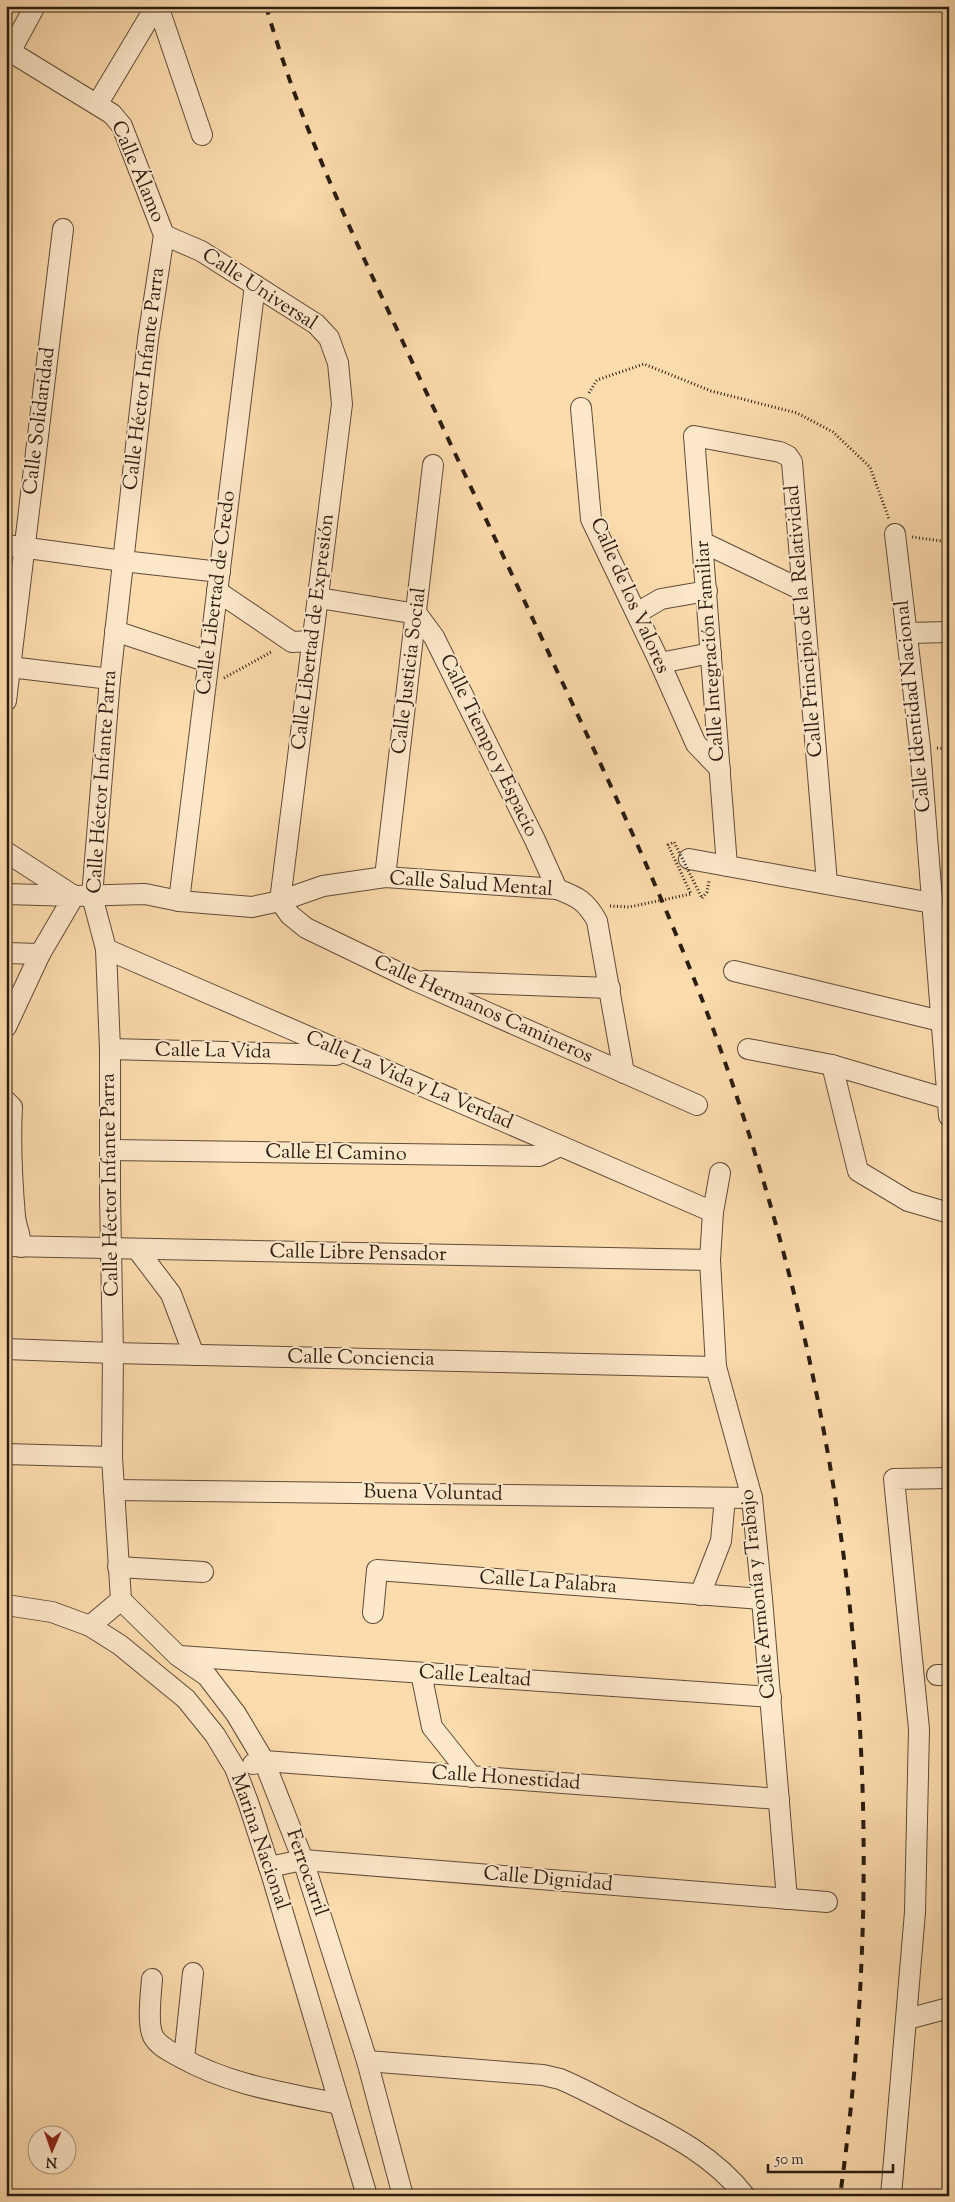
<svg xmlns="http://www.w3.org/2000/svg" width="955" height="2202" font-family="'Sorts Mill Goudy',serif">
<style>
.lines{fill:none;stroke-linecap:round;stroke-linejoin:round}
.minor-casing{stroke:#5f4c39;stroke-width:22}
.path{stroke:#2b1d12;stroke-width:3;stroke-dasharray:1 2.5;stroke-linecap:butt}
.minor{stroke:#fde8ca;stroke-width:20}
.rail{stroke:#2b1d12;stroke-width:4;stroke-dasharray:9 9;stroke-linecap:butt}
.path-bridge{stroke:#2b1d12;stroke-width:3;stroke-dasharray:1 2.5;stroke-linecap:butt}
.labels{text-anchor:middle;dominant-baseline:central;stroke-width:4;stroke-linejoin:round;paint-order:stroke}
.street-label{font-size:20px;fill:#2b1d12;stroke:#fde8ca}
</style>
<rect width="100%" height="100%" fill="#fcdbad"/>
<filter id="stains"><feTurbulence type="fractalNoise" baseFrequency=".004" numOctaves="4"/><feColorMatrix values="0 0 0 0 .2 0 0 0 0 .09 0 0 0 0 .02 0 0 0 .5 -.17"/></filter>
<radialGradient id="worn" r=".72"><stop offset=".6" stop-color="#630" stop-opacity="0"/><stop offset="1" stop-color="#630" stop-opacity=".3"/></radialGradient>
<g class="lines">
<defs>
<g id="minor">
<path d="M 158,6 L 202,135"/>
<path d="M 6,49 L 112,114 L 122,126 L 164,235 L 148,339 L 110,679 L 92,896 L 106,949 L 110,1049 L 110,1196 L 113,1353 L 112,1457 L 121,1600"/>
<path d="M 10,52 L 35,6"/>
<path d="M 98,103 L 156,6"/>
<path d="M 164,235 L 201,251 L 316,324 L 329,338 L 338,363 L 342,404 L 280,901 L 290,915 L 306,928 L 414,980 L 697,1105"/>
<path d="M 581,408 L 591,519 L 660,663 L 696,744 L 720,769"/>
<path d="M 895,534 L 920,747 L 949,1116"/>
<path d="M 702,542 L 802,590"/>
<path d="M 6,545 L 123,561 L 220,572"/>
<path d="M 217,591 L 292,642 L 312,641"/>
<path d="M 319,598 L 417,614 L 434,637 L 535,840 L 557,889"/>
<path d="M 637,613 L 661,599 L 707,591"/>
<path d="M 115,631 L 208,662"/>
<path d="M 908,633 L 949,632"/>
<path d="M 660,663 L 711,653"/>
<path d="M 10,667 L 110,679"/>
<path d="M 6,701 L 63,229"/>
<path d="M 6,852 L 74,896 L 145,894 L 179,901 L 252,907 L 280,901 L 323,886 L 385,877 L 557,889 C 578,897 586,901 597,921 L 624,1073"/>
<path d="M 689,859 L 932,903"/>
<path d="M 727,866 L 694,436 L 780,452 L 788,456 L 792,462 L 827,883"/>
<path d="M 385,877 L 433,465"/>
<path d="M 6,894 L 74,896 L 40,954 L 6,1027"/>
<path d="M 179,901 L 255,285"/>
<path d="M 106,949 C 307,1038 510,1124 713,1212"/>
<path d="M 6,953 L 40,954"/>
<path d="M 734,971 L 949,1023"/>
<path d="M 424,981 L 610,988"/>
<path d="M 110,1049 L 336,1055"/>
<path d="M 748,1049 L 832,1065 L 947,1099"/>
<path d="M 832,1065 L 858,1171 L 908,1201 L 949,1213"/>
<path d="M 6,1101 L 12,1107 C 10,1143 12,1181 15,1216 C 16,1227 21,1236 21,1247"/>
<path d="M 110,1150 L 539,1156 L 560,1146"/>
<path d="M 720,1173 L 713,1212 L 710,1260 L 716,1367 L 752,1498 L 762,1599 L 787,1899"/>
<path d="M 6,1246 L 710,1260"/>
<path d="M 137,1249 L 171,1294 L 194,1355"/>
<path d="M 6,1349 L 113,1353 L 716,1367"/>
<path d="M 6,1454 L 112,1457"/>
<path d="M 114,1490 L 752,1498"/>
<path d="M 118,1567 L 203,1572"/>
<path d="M 700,1595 L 721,1541 L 725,1498"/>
<path d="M 121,1600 L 178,1656 L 207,1676 L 236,1714 L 264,1761 L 303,1860 L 367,2061 L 403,2196"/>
<path d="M 6,1605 L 52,1612 L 90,1626 L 120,1645 L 186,1699 L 215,1735 L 235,1768 L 248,1802 L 272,1876 L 367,2196"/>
<path d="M 373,1613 L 377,1570 L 762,1599"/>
<path d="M 90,1626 L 121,1600"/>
<path d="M 180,1656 L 771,1697"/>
<path d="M 421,1673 L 432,1727 L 472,1777"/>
<path d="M 937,1675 L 949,1675"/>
<path d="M 253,1764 L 264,1761 L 779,1799"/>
<path d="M 269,1867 L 303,1860 L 827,1902"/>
<path d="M 152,1979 C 151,1993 147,2024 153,2036 C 158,2046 171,2052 180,2057 C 229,2085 286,2093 340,2104"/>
<path d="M 907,2019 L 949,2008"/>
<path d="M 184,2059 L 193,1973"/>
<path d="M 367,2061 L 543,2075 L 560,2079 C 584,2089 607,2102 630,2114 C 672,2135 715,2157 745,2196"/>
<path d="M 891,2196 L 915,1912 L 919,1729 L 894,1479 L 949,1478"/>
</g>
</defs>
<use href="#minor" class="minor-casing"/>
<g class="path">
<path d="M 589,393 L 597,380 L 644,364 L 711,391 L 797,413 L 833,432 L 870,467 L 889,519"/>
<path d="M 912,537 L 949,542"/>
<path d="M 224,678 L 273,651"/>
<path d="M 937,748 L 949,749"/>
<path d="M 702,898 L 707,892 L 709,881"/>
</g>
<use href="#minor" class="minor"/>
<path class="rail" d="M 266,6 C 299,122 350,229 401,338 C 453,450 506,561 558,673 C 614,792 670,911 715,1034 C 852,1413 896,1797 840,2196"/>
<path class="path-bridge" d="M 610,906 L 629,907 L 691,894 L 668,845 L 674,842 L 702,898"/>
</g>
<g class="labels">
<g class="street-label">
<text transform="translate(137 172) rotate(67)">Calle Álamo</text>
<text transform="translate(259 290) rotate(33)">Calle Universal</text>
<text transform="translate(145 379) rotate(-83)">Calle Héctor Infante Parra</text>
<text transform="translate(40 421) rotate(-83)">Calle Solidaridad</text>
<text transform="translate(217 593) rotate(-83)">Calle Libertad de Credo</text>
<text transform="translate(629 596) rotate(66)">Calle de los Valores</text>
<text transform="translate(805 621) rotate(-95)">Calle Principio de la Relatividad</text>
<text transform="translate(314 632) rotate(-83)">Calle Libertad de Expresión</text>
<text transform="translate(711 651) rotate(-94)">Calle Integración Familiar</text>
<text transform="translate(410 671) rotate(-83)">Calle Justicia Social</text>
<text transform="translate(914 706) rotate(-96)">Calle Identidad Nacional</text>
<text transform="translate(488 746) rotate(64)">Calle Tiempo y Espacio</text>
<text transform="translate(103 782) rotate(-86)">Calle Héctor Infante Parra</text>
<text transform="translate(471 885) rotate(4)">Calle Salud Mental</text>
<text transform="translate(483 1010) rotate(24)">Calle Hermanos Camineros</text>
<text transform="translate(213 1052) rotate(1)">Calle La Vida</text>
<text transform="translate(409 1081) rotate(23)">Calle La Vida y La Verdad</text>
<text transform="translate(336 1154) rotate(1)">Calle El Camino</text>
<text transform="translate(111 1185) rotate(-91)">Calle Héctor Infante Parra</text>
<text transform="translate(358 1254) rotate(1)">Calle Libre Pensador</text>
<text transform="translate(361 1359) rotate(1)">Calle Conciencia</text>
<text transform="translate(433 1494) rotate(1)">Buena Voluntad</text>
<text transform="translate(548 1583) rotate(4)">Calle La Palabra</text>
<text transform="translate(759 1594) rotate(-96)">Calle Armonía y Trabajo</text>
<text transform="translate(475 1677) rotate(4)">Calle Lealtad</text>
<text transform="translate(506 1779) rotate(4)">Calle Honestidad</text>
<text transform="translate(259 1842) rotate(71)">Marina Nacional</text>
<text transform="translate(306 1873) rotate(71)">Ferrocarril</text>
<text transform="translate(548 1880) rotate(5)">Calle Dignidad</text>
</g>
</g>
<rect width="955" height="2202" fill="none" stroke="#fcdbad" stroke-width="25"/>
<rect x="8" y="8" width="940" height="2187" fill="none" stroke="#2b1d12" stroke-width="2.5"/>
<rect x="12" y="12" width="930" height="2177" fill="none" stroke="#2b1d12"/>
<g transform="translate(52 2150) rotate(182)"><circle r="24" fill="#fde8ca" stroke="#a99780"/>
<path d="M0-4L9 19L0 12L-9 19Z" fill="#8f2418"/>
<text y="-8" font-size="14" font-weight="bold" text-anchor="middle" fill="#2b1d12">N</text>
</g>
<path d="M768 2164v8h125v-8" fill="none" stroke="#2b1d12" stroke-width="2.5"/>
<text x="775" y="2164" font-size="15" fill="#2b1d12" stroke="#fde8ca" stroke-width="4" paint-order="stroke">50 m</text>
<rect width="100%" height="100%" filter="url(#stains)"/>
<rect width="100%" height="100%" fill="url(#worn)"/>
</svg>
